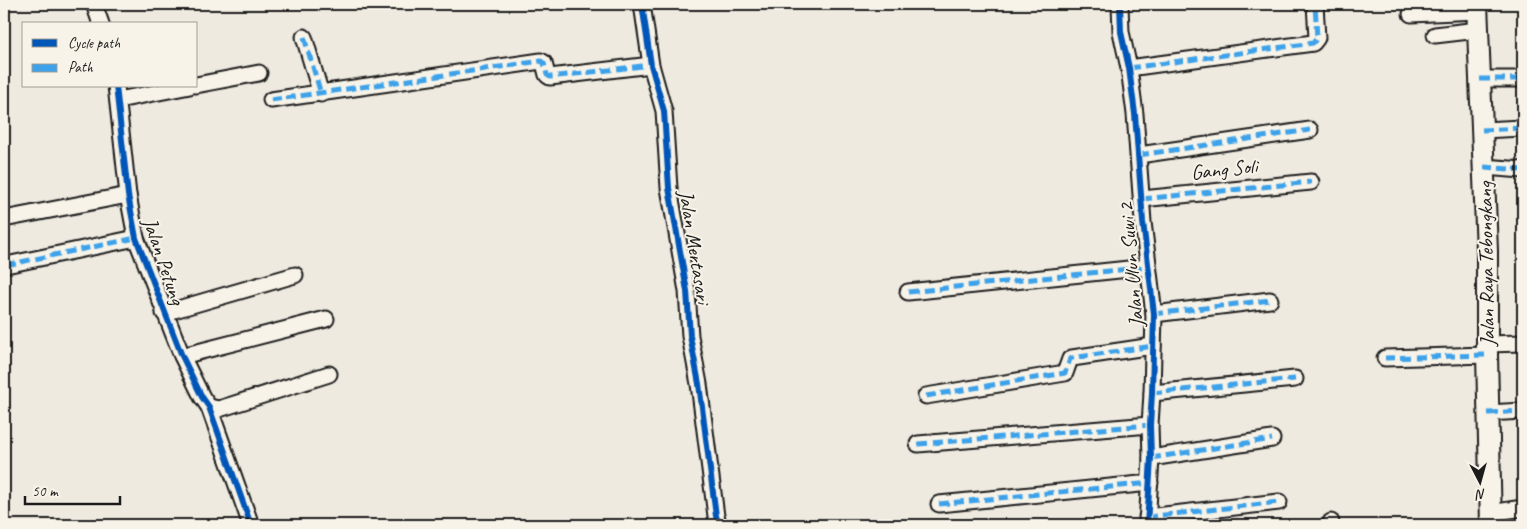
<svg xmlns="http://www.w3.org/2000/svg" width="1527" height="529" font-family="Caveat,sans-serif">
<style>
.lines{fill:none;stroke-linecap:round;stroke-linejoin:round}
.minor-casing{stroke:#1c1c1c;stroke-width:19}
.major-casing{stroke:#1c1c1c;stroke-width:24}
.minor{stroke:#f7f3e8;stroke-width:15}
.major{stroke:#f7f3e8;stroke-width:20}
.quiet{stroke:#3da2ea;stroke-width:5;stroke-dasharray:10 5;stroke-linecap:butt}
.cycleway-casing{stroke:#f7f3e8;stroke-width:9}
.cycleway{stroke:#0057b8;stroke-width:6}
.labels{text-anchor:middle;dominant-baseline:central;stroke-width:4;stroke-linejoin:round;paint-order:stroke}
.street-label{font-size:21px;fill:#1c1c1c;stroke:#f7f3e8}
</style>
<rect width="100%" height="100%" fill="#eeeae0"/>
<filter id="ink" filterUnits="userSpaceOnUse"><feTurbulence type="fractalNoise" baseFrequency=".02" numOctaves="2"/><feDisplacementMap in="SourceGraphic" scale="10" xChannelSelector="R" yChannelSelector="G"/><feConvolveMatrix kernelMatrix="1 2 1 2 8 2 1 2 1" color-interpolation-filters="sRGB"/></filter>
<g filter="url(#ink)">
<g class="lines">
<defs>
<g id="minor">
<path d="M 94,4 L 101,24"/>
<path d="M 642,4 L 651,65 L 664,111 L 669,188 L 687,291 L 690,336 L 699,384 L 716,516 L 719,525"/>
<path d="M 1120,4 L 1121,32 L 1129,68 L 1135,114 L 1143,222 L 1154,314 L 1152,393 L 1150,425 L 1151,458 L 1147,525"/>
<path d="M 1411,14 L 1477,11"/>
<path d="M 1435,35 L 1478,30"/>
<path d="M 304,37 L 321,94"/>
<path d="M 1129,68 L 1313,43 L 1317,38 L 1315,4"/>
<path d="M 1480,79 L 1523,79"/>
<path d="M 196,85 L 259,73"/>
<path d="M 116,86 L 128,195 L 136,238 L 182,356 L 202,397 L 209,407 L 251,525"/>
<path d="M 118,100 L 190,86"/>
<path d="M 271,100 L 541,61 L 544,63 L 547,75 L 550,77 L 651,65"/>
<path d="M 1482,130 L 1523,128"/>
<path d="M 1139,155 L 1310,130"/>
<path d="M 1484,167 L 1523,170"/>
<path d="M 1142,199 L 1311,182"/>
<path d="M 4,219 L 128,195"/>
<path d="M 6,265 L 136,238"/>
<path d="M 908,292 L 1148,267"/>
<path d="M 164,313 L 295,275"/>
<path d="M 1154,314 L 1270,300"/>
<path d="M 1487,344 L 1523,343"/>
<path d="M 182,356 L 326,319"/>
<path d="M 1385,358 L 1487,355"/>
<path d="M 1152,393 L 1295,379"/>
<path d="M 926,396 L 1065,373 L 1070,359 L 1072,358 L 1153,346"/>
<path d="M 209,407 L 219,409 L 329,374"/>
<path d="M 1488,413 L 1523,411"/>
<path d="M 918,444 L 1150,425"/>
<path d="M 1151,458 L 1272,439"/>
<path d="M 939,504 L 1150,483"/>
<path d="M 1490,513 L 1523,508"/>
<path d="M 1147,517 L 1279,502"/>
<path d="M 1331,522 L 1331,525"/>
</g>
<path id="major" d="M 1477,4 L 1487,251 L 1487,355 L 1491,525"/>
</defs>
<use href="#minor" class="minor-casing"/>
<use href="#major" class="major-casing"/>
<use href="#minor" class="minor"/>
<use href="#major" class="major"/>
<g class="quiet">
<path d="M 304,37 L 321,94"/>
<path d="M 1129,68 L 1313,43 L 1317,38 L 1315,4"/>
<path d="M 1480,79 L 1523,79"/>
<path d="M 271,100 L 541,61 L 544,63 L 547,75 L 550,77 L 651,65"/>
<path d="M 1482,130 L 1523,128"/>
<path d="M 1139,155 L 1310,130"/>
<path d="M 1484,167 L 1523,170"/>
<path d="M 1142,199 L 1311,182"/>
<path d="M 6,265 L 136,238"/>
<path d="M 908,292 L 1148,267"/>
<path d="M 1154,314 L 1270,300"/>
<path d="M 1385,358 L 1487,355"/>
<path d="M 1152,393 L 1295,379"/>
<path d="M 926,396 L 1065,373 L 1070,359 L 1072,358 L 1153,346"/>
<path d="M 1488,413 L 1523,411"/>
<path d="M 918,444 L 1150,425"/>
<path d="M 1151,458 L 1272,439"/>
<path d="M 939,504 L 1150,483"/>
<path d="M 1147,517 L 1279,502"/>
<path d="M 1331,522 L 1331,525"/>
</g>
<defs>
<g id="cycleway">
<path d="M 642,4 L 651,65 L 664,111 L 669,188 L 687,291 L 690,336 L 699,384 L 716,516 L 719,525"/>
<path d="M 1120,4 L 1121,32 L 1129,68 L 1135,114 L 1143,222 L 1154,314 L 1152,393 L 1150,425 L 1151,458 L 1147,525"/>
<path d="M 116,86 L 128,195 L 136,238 L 182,356 L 202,397 L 209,407 L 251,525"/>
</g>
</defs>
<use href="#cycleway" class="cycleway-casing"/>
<use href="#cycleway" class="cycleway"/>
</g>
</g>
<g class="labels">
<g class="street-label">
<text transform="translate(1224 169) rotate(-6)">Gang Soli</text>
<text transform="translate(695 247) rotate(81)">Jalan Mertasari</text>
<text transform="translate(164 261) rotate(71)">Jalan Petung</text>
<text transform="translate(1486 264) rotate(-91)">Jalan Raya Tebongkang</text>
<text transform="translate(1131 265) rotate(-95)">Jalan Ulun Suwi 2</text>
</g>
</g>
<rect width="1527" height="529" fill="none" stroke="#f7f3e8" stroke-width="20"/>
<rect x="10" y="10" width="1507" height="509" fill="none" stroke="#1c1c1c" stroke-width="2" filter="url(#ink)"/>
<rect x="22" y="22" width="175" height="65" fill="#f7f3e8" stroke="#9f9d96"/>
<rect x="32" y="39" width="25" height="8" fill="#0057b8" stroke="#9f9d96"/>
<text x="68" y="48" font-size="15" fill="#1c1c1c">Cycle path</text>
<rect x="32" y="64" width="25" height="8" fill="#3da2ea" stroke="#9f9d96"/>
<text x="68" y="72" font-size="15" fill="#1c1c1c">Path</text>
<g transform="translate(1480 482) rotate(174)" stroke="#f7f3e8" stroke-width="4" paint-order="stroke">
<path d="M0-4L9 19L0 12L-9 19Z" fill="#1c1c1c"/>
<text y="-8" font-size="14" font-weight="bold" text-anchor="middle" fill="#1c1c1c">N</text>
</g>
<path d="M25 496v8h95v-8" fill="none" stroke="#1c1c1c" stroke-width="2.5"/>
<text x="32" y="496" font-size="15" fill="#1c1c1c" stroke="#f7f3e8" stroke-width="4" paint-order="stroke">50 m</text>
</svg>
